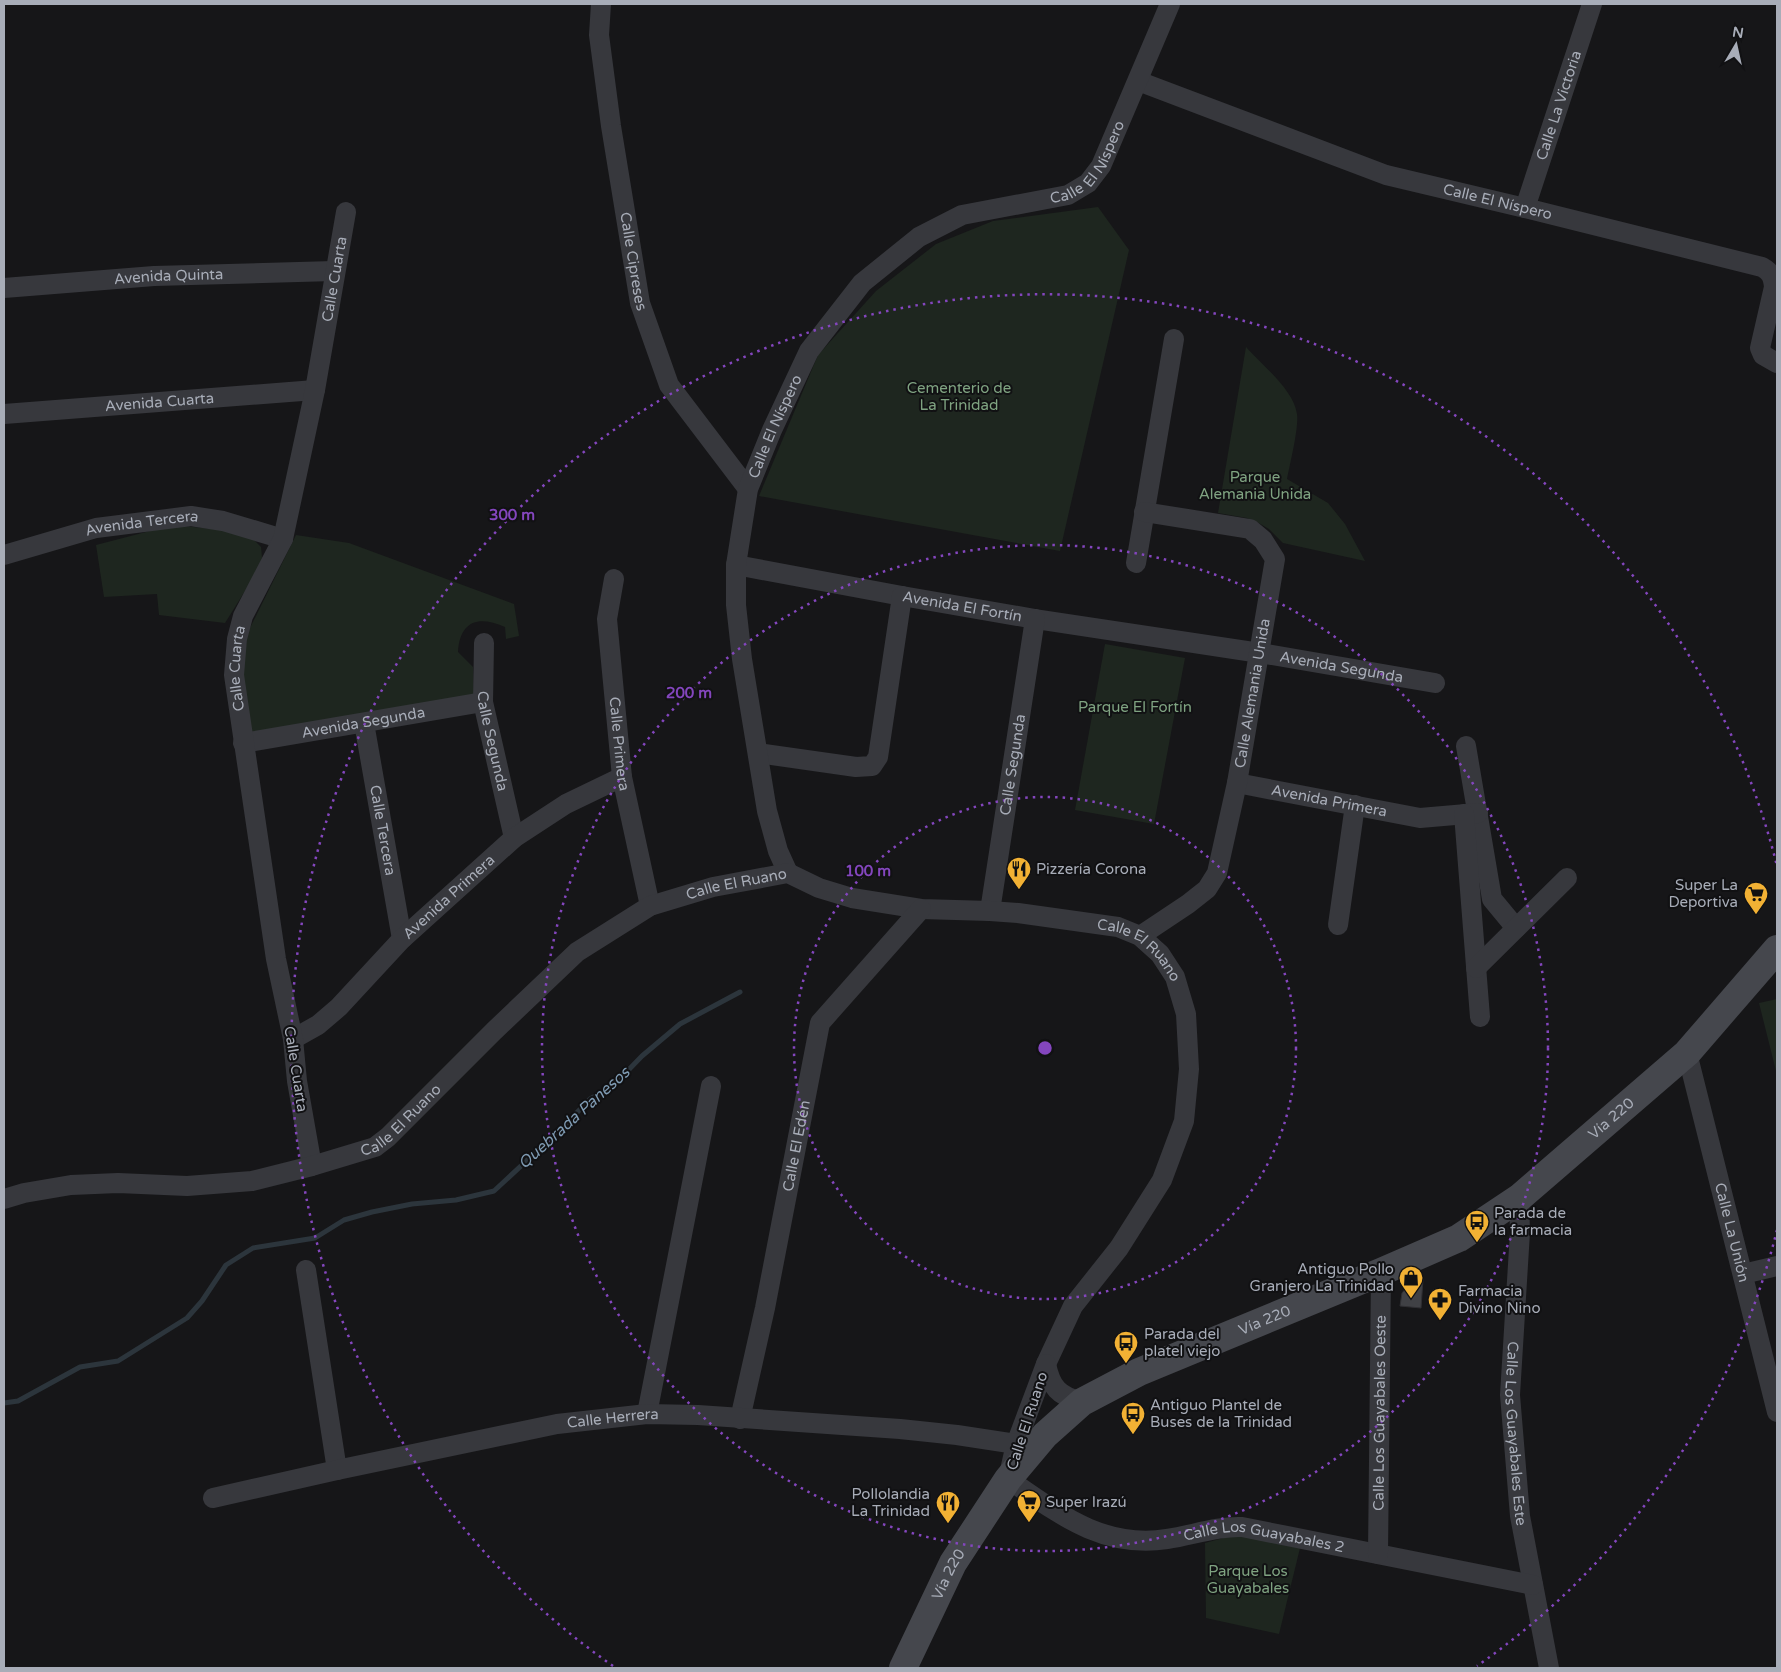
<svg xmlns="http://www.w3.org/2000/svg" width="1781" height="1672" font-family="'Varela Round',sans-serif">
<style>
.green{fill:#1e261f}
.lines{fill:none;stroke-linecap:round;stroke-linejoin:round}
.stream{stroke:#2c353c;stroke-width:5}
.building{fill:#404145;stroke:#303034}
.minor{stroke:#37383d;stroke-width:20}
.secondary{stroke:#45474d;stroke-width:28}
.ring{fill:none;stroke:#8446be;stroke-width:2.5;stroke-dasharray:2.5 5}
.labels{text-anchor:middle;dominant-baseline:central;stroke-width:4;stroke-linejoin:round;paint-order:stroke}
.street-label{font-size:15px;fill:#a8adb8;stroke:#111113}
.park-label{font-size:15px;fill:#7fa381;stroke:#111113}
.poi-label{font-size:15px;fill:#a8adb8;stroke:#111113;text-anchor:start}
.water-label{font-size:16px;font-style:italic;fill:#7f9bb3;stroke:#111113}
.centre{fill:#8446be;stroke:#111113;stroke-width:2.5}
.ring-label{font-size:15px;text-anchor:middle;font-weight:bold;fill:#8446be;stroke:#111113;stroke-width:4;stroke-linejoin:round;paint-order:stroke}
</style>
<rect width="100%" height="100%" fill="#161618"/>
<g class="green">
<path d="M 1098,207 L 1129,250 L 1060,551 L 759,496 L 818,355 L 876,291 L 936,244 L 993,221 Z"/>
<path d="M 1246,347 C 1262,365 1294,390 1297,414 C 1299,427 1290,464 1287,479 L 1328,503 L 1345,524 L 1365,561 L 1283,543 L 1269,529 L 1257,522 L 1247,518 L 1218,513 Z"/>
<path d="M 173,525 L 223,530 L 253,539 L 261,547 L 262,558 L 255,575 L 225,623 L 159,615 L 157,594 L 104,597 L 96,545 Z"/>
<path d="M 296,535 L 349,543 L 514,604 L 519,636 L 506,639 L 505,627 C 478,615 460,621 458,652 L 473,667 L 474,695 L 249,734 L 241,669 L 249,630 Z"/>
<path d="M 1105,644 L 1185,658 L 1154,824 L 1075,810 Z"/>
<path d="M 1777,999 L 1777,1075 L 1759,1003 Z"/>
<path d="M 1234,1535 L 1301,1544 L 1279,1634 L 1206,1618 L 1205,1543 Z"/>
</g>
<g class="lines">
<path class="stream" d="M 4,1403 L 18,1401 L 80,1367 L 118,1361 L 187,1318 L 202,1301 L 226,1265 L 253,1248 L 315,1238 L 344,1220 L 372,1212 L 412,1204 L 456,1200 L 494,1191 L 563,1127 L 590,1099 L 612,1087 L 642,1056 L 680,1024 L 740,992"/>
</g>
<path class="building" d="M 1423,1279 L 1421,1308 L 1400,1306 L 1402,1293 L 1407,1287 Z"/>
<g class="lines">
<g class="minor">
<path id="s1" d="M 601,4 L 599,35 L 611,126 L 640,303 L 669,385 L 748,489"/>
<path id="s2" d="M 1138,81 L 1386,175 L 1525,208 L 1762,267 C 1771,272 1773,277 1774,287 L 1760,348 L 1763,355 L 1777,363"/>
<path id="s3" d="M 1525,208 L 1592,4"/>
<path id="s4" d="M 4,288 L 154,276 L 334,271"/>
<path id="s5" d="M 4,414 L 315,390"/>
<path id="s6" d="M 4,555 L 96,528 L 191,516 L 223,521 L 283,539"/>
<path d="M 1136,563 L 1174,339"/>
<path id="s7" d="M 736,565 L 902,596 L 1035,619 L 1260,653 L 1435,683"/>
<path id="s8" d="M 614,579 L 607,619 L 622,777 L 650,906"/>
<path id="s9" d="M 484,643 L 483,702 L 514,838"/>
<path id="s10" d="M 364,723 L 402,939"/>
<path id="s11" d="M 243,743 L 483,702"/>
<path d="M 1466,746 L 1492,899 L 1516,928"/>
<path d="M 758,753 L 856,767 L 872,766 L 878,757 L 902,596"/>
<path id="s12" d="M 1237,783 L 1420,818 L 1478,813"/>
<path d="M 1464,814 L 1480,1017"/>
<path id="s13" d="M 788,873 L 778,851 L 767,811 L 742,659 L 736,605 L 736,565 L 748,489 L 772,430 L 809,351 L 862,283 L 919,237 L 962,215 L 1068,195 L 1088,183 L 1101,166 L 1170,4"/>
<path id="s14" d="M 990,911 L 1035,619"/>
<path d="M 1338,925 L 1355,805"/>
<path id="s15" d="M 1140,936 L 1188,904 L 1207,889 L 1217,873 L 1237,783 L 1275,559 L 1263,540 L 1250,529 L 1144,512"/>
<path d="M 1476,968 L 1567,878"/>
<path id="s16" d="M 293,1039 L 318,1025 L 339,1007 L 402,939 L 514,838 L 566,804 L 622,777"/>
<path id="s17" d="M 1687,1053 L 1777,1412"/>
<path id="s18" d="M 312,1166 L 297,1081 L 293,1039 L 276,959 L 234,675 L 237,639 L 243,616 L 283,539 L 315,390 L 346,212"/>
<path id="s19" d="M 1519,1198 L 1520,1232 L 1510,1395 L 1520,1516 L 1549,1668"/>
<path id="s20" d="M 4,1199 L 24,1193 L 71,1185 L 118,1183 L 187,1186 L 252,1181 L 312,1166 L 375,1147 L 388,1137 L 494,1031 L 577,952 L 650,906 L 713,887 L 788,873 L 819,888 L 852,898 L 921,909 L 990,911 L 1018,913 L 1118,927 L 1140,936 L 1160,954 L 1175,977 L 1186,1014 L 1189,1069 L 1184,1121 L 1162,1180 L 1119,1248 L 1073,1306 L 1046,1364 L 1016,1444 L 1008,1479 C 1058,1513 1102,1549 1167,1539 C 1193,1535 1217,1526 1242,1527 L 1533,1585"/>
<path d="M 306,1270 L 337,1470"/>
<path d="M 1743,1274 L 1777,1266"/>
<path d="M 1046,1364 C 1051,1387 1058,1396 1082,1402"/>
<path d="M 647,1414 L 711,1086"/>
<path id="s21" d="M 740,1419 L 765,1308 L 820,1023 L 921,909"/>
<path id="s22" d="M 213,1498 L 337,1470 L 557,1424 L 647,1414 L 698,1415 L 900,1429 L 957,1435 L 1016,1444"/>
<path id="s23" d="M 1378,1554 L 1381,1272"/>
</g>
<path class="secondary" id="s24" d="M 903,1668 L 953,1563 L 1008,1479 L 1045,1435 L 1082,1402 L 1139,1372 L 1381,1272 L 1459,1238 L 1519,1198 L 1687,1053 L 1777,949"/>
</g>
<g class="ring">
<circle cx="1045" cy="1048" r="251"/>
<circle cx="1045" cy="1048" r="503"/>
<path d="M1777 1230A754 754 0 0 1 1477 1666M613 1666A754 754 0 1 1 1777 866"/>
</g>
<defs>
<symbol id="restaurant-pin" viewBox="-11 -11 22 30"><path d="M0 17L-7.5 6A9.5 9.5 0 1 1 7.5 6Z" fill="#f2b134" stroke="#111113"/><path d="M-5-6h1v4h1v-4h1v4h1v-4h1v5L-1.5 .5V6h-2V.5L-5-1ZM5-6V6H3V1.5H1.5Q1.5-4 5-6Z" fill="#111"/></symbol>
<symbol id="supermarket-pin" viewBox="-11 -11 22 30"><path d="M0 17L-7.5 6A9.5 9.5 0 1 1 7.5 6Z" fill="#f2b134" stroke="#111113"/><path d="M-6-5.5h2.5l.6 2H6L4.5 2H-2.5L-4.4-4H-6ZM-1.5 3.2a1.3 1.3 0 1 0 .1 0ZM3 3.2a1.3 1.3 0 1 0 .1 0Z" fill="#111"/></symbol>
<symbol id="bus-pin" viewBox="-11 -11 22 30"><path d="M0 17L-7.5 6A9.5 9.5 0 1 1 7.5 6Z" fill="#f2b134" stroke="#111113"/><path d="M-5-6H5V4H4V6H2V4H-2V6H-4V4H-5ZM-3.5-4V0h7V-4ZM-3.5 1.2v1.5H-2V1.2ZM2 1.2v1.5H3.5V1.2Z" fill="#111"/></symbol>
<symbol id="shop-pin" viewBox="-11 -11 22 30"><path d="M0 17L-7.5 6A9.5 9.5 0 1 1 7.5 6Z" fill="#f2b134" stroke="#111113"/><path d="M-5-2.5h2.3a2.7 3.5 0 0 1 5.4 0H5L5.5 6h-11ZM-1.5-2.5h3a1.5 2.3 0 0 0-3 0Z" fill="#111"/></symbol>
<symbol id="pharmacy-pin" viewBox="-11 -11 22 30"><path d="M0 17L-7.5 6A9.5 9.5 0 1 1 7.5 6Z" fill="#f2b134" stroke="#111113"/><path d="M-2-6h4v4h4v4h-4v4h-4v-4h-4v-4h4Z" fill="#111"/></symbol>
</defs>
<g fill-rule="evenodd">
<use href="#restaurant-pin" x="1005" y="855" width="28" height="38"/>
<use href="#supermarket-pin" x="1742" y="880" width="28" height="38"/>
<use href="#bus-pin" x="1463" y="1208" width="28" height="38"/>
<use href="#shop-pin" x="1397" y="1264" width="28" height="38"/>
<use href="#pharmacy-pin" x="1426" y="1286" width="28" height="38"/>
<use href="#bus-pin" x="1112" y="1329" width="28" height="38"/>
<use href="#bus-pin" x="1119" y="1400" width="28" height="38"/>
<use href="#supermarket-pin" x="1015" y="1488" width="28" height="38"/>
<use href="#restaurant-pin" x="934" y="1489" width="28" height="38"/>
</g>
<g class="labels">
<g class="street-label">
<text stroke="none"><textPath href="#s3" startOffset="108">Calle La Victoria</textPath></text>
<text stroke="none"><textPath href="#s13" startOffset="895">Calle El Níspero</textPath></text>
<text stroke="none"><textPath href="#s2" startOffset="380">Calle El Níspero</textPath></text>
<text stroke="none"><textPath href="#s1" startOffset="260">Calle Cipreses</textPath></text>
<text stroke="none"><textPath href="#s4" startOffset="165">Avenida Quinta</textPath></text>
<text stroke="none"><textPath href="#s18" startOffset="909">Calle Cuarta</textPath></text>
<text stroke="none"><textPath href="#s5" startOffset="156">Avenida Cuarta</textPath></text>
<text stroke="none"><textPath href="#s13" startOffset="459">Calle El Níspero</textPath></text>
<text stroke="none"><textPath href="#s6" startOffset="142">Avenida Tercera</textPath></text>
<text stroke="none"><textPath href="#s7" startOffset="230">Avenida El Fortín</textPath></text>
<text stroke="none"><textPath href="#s7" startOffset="614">Avenida Segunda</textPath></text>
<text stroke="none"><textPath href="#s18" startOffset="504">Calle Cuarta</textPath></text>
<text stroke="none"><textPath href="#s15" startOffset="284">Calle Alemania Unida</textPath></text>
<text stroke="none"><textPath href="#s11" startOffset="122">Avenida Segunda</textPath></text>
<text stroke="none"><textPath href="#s9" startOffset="99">Calle Segunda</textPath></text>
<text stroke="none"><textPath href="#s8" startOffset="166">Calle Primera</textPath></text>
<text stroke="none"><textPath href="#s14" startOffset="148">Calle Segunda</textPath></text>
<text stroke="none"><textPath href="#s12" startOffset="94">Avenida Primera</textPath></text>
<text stroke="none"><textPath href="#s10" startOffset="109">Calle Tercera</textPath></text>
<text stroke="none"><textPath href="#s20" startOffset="834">Calle El Ruano</textPath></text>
<text stroke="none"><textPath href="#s16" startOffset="212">Avenida Primera</textPath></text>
<text stroke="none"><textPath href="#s20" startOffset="1254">Calle El Ruano</textPath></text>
<text transform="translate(296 1069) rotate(81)">Calle Cuarta</text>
<text stroke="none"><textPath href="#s20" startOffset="414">Calle El Ruano</textPath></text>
<text stroke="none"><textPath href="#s24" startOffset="929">Vía 220</textPath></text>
<text stroke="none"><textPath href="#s21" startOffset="279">Calle El Edén</textPath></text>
<text stroke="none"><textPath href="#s17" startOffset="185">Calle La Unión</textPath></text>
<text stroke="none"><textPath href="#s24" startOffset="524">Vía 220</textPath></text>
<text stroke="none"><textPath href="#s23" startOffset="141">Calle Los Guayabales Oeste</textPath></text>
<text stroke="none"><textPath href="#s22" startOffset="408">Calle Herrera</textPath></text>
<text transform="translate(1027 1421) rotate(-72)">Calle El Ruano</text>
<text stroke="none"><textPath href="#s19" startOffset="236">Calle Los Guayabales Este</textPath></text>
<text stroke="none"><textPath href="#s20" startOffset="2124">Calle Los Guayabales 2</textPath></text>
<text stroke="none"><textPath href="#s24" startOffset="104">Vía 220</textPath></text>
</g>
<g class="park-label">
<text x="959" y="388">Cementerio de<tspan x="959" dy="17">La Trinidad</tspan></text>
<text x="1255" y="477">Parque<tspan x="1255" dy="17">Alemania Unida</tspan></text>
<text x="1135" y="707">Parque El Fortín</text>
<text x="1248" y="1571">Parque Los<tspan x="1248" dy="17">Guayabales</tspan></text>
</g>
<g class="poi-label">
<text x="1036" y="869">Pizzería Corona</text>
<text x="1738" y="885" text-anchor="end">Super La<tspan x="1738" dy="17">Deportiva</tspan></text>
<text x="1494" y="1213">Parada de<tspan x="1494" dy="17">la farmacia</tspan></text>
<text x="1394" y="1269" text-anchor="end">Antiguo Pollo<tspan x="1394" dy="17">Granjero La Trinidad</tspan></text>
<text x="1458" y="1291">Farmacia<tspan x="1458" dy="17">Divino Nino</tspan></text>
<text x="1144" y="1334">Parada del<tspan x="1144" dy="17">platel viejo</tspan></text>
<text x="1150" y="1405">Antiguo Plantel de<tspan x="1150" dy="17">Buses de la Trinidad</tspan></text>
<text x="930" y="1494" text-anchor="end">Pollolandia<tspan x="930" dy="17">La Trinidad</tspan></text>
<text x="1046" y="1502">Super Irazú</text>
</g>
<g class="water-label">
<text transform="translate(574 1118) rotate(-42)">Quebrada Panesos</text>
</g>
</g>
<circle cx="1045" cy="1048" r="8" class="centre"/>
<g class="ring-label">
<text x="512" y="520">300 m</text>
<text x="689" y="698">200 m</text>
<text x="868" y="876">100 m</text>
</g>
<rect width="1781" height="1672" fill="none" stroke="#a8adb8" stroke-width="10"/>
<g transform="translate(1736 45) rotate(9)" stroke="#111113" stroke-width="4" paint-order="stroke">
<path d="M0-4L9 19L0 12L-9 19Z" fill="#a8adb8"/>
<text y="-8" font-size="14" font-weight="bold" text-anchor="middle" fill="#a8adb8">N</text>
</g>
</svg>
